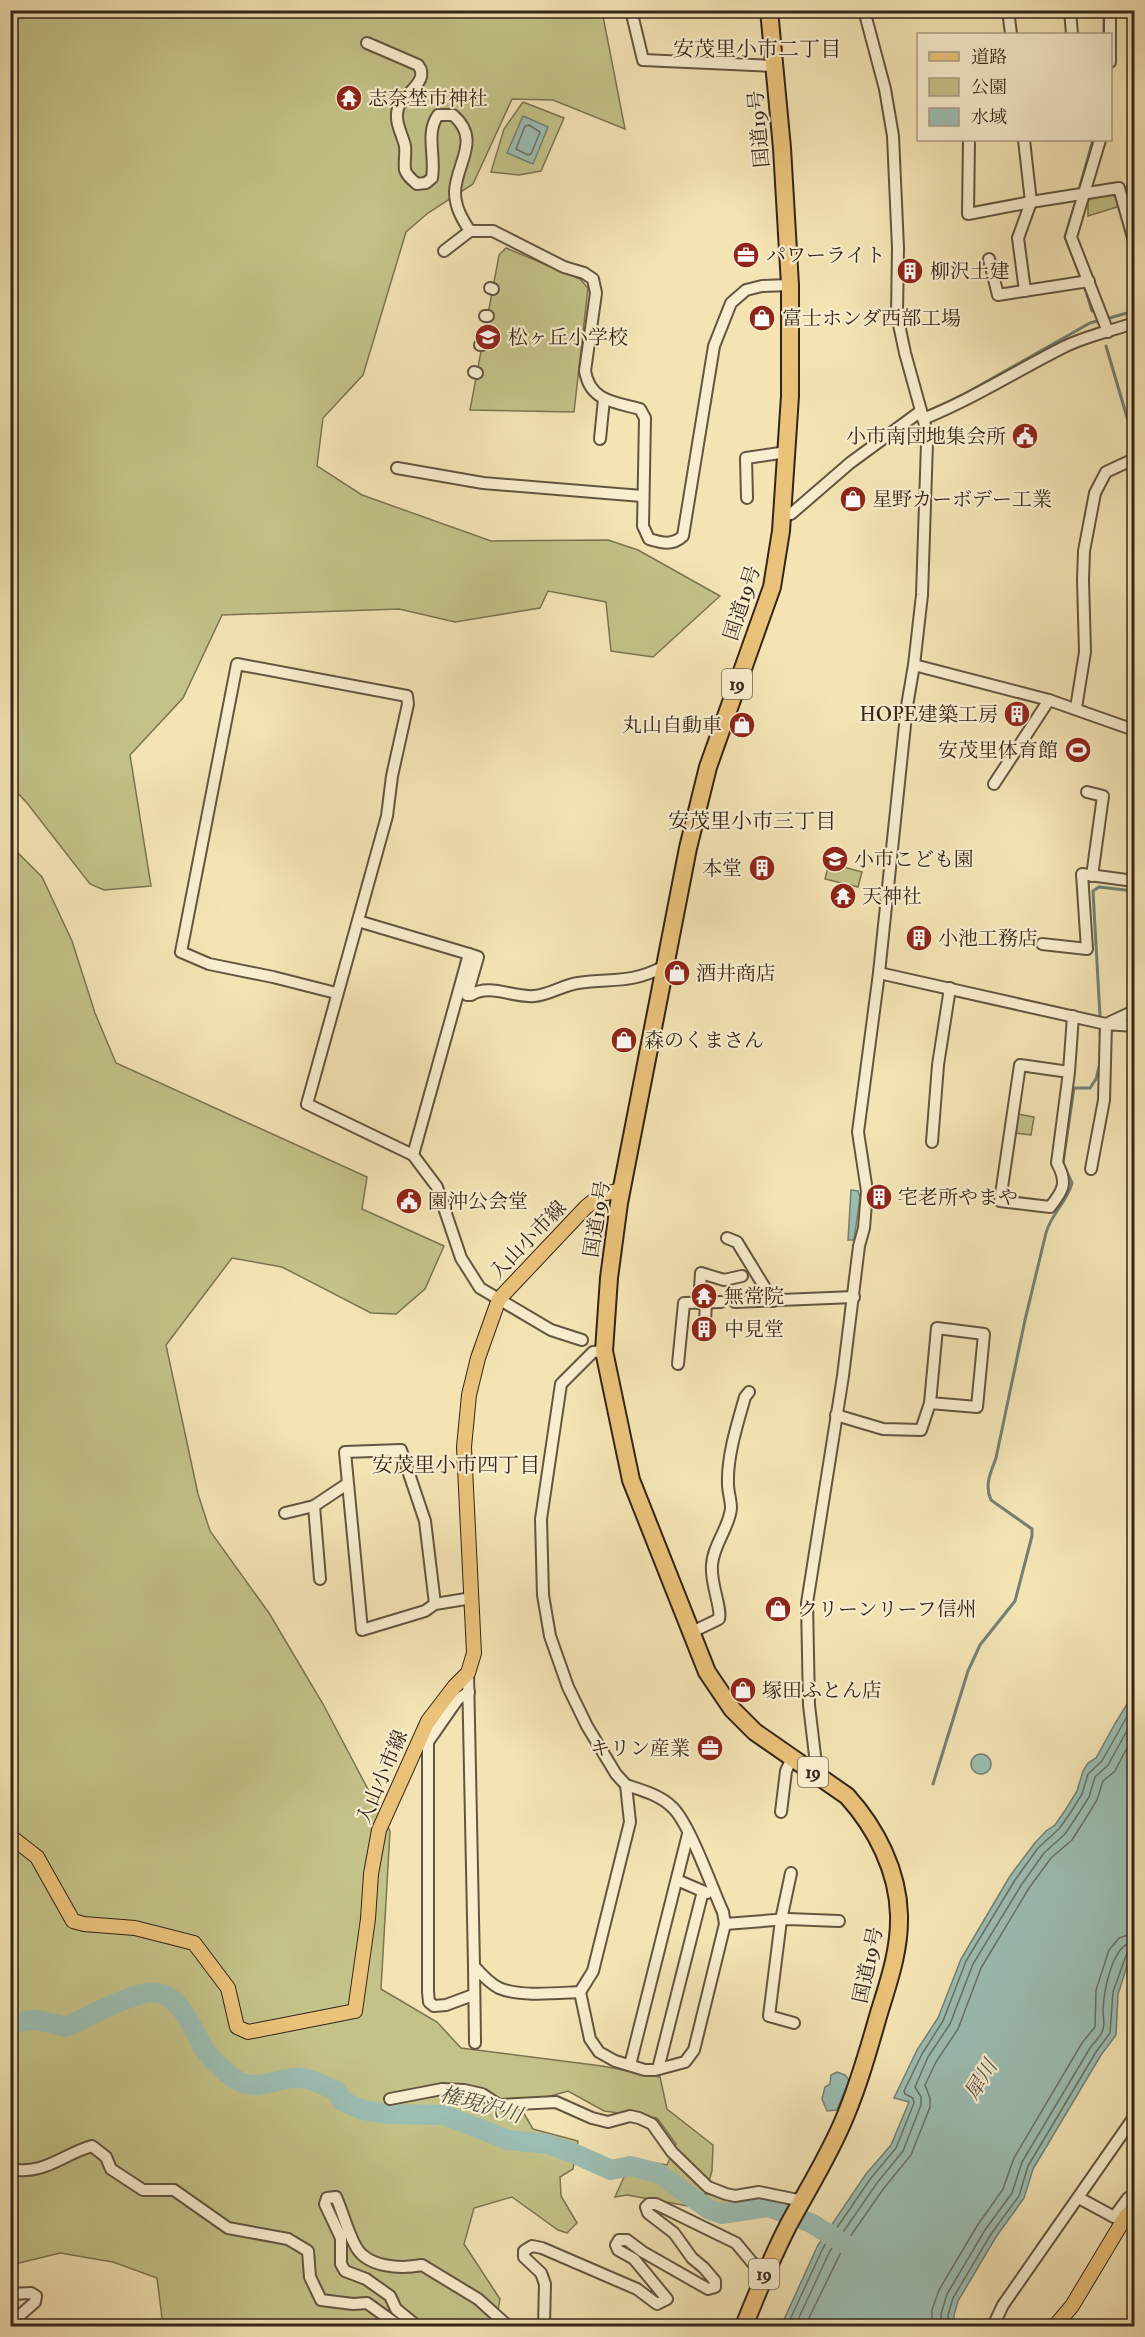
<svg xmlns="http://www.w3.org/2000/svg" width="1145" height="2337" font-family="'IM FELL Double Pica','Noto Serif JP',serif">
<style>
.green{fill:#c3c288;stroke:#7b7450;stroke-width:1.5}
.water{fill:#9cbeb3;stroke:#728175;stroke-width:1.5}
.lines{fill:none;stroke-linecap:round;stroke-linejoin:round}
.shore{stroke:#687266;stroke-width:1.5}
.stream{stroke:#728175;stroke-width:3}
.river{stroke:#9cbeb3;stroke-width:20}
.minor-casing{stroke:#635540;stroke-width:14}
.major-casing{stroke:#332519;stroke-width:16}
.highway-casing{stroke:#332519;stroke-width:20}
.minor{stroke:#f8edce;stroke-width:10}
.major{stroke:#eac27a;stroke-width:14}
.highway{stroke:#eac27a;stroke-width:16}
.labels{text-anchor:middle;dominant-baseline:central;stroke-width:4.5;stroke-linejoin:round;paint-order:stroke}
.shield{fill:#f8edce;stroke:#6e614f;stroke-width:1.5}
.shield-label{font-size:18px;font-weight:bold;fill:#332519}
.poi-label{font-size:20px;fill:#332519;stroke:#f8edce;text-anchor:start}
.street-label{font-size:20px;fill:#332519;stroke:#f8edce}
.neighbourhood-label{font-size:21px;fill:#332519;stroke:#f8edce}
.water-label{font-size:21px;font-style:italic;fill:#525347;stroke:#f8edce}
</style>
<rect width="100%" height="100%" fill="#f4e4b4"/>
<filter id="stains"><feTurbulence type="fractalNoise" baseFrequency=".00333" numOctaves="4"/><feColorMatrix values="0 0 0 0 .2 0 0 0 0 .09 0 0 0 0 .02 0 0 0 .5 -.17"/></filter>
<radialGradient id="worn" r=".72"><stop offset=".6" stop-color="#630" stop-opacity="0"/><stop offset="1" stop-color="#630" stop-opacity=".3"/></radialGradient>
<g class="green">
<path d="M 11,11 L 602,11 L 625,129 L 553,100 L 512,99 L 473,184 L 428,213 L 406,232 L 363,375 L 323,418 L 317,466 L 362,495 L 491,541 L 608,540 L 638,550 L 720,596 L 653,657 L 611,651 L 606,602 L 548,591 L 540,608 L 455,622 L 399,609 L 222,615 L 183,698 L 130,755 L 151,886 L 104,890 L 90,884 L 27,803 L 11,786 Z"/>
<path d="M 523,102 L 564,118 L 541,171 L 519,175 L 491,172 L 504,129 Z"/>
<path d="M 1111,194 L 1118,199 L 1120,206 L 1088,216 L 1088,201 L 1093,197 Z"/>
<path d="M 506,248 L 580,279 L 588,288 L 574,412 L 470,410 L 499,255 Z"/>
<path d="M 10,845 L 42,877 L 72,941 L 95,1013 L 116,1063 L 367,1177 L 362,1209 L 444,1246 L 425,1289 L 396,1314 L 371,1313 L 282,1267 L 232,1258 L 166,1345 L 198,1494 L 210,1531 L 269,1613 L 323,1704 L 390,1831 L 381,1989 L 437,2022 L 461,2048 L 602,2066 L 660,2077 L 667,2109 L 713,2145 L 712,2171 L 705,2194 L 757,2202 L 755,2218 L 627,2195 L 615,2197 L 632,2159 L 667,2165 L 676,2144 L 657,2118 L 604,2111 L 568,2091 L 519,2105 L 533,2129 L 578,2141 L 573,2169 L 560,2177 L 561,2196 L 577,2223 L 567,2233 L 558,2230 L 512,2197 L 474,2208 L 464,2244 L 500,2299 L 495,2326 L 163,2326 L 157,2278 L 113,2262 L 60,2253 L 11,2265 Z"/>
<path d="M 829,863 L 862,872 L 858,887 L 825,879 Z"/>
<path d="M 1018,1114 L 1034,1117 L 1031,1135 L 1015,1133 Z"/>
</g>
<g class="water">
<path d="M 523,116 L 548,127 L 533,164 L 507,153 Z"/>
<path d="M 851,1190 L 858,1191 L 860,1197 L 854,1240 L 848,1240 Z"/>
<path d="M 1134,1693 L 1134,1953 L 1129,1960 L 1118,1994 L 1116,2035 L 1101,2055 L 1033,2169 L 1024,2198 L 996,2237 L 958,2301 L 954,2315 L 954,2326 L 781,2326 L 818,2245 L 866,2174 L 891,2145 L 909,2102 L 894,2098 L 917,2050 L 938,2018 L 961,1959 L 1010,1876 L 1034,1844 L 1046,1831 L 1055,1825 L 1066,1809 L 1077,1791 L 1083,1771 L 1088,1763 L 1096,1758 L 1116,1722 Z"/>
<circle cx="981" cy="1764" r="10"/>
<path d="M 837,2072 L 845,2075 L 849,2080 L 837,2110 L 827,2111 L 822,2099 L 825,2087 L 830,2084 L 831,2075 Z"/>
</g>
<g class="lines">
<g class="shore">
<path d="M 529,125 L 540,132 L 531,154 L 528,155 L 516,149 L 525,126 Z"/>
<path d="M 787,2326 L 823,2248 L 871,2178 L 896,2148 L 914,2103 L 913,2098 L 905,2094 L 904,2091 L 922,2054 L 943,2021 L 966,1961 L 1015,1880 L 1038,1848 L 1059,1829 L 1071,1812 L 1082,1794 L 1088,1774 L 1102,1761 L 1134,1704"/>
<path d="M 795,2326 L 830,2251 L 877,2183 L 903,2151 L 921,2105 L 921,2097 L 915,2087 L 928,2057 L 950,2024 L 973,1964 L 1022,1884 L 1044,1853 L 1065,1834 L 1077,1816 L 1089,1797 L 1095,1777 L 1108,1765 L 1134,1718"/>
<path d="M 805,2326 L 845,2244 L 884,2188 L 911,2155 L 930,2107 L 930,2098 L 925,2085 L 936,2062 L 958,2029 L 981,1968 L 1029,1888 L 1051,1858 L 1072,1840 L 1084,1821 L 1097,1800 L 1103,1781 L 1115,1771 L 1134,1734"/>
<path d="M 932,2326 L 932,2310 L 939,2290 L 977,2226 L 1003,2189 L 1014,2158 L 1082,2043 L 1095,2027 L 1096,1990 L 1109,1950 L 1119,1938 L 1134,1933"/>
<path d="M 941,2326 L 941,2314 L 947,2294 L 985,2230 L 1012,2193 L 1022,2162 L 1090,2048 C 1094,2042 1102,2036 1103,2029 C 1105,2023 1103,2016 1103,2010 C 1104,1991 1112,1943 1134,1942"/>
<path d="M 949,2326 L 948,2315 L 953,2298 L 991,2234 L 1019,2196 L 1028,2166 L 1096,2052 L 1110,2033 L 1113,1992 L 1127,1953 L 1134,1950"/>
</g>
<g class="stream">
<path d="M 1104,10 L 1104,34"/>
<path d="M 1080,186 L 1093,140"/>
<path d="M 1075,204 L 1065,237 L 1080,275"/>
<path d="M 1085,288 L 1092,311"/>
<path d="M 1106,319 L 1134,311"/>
<path d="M 1106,346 L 1134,441"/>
<path d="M 954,400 L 1090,323 L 1100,320"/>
<path d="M 1134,594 L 1131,620 L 1134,631"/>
<path d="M 1100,1016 L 1093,891 L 1099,887 L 1134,891"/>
<path d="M 1100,1032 L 1101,1041"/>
<path d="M 933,1784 L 968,1671 L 980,1645 L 1015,1601 L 1032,1536 L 1032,1529 L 991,1500 C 984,1485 991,1472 996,1458 L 1025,1320 L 1046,1233 C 1051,1214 1067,1202 1072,1183 L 1063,1163 L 1074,1088 L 1090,1088 L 1096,1079 L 1100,1063"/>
<path d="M 1128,2326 L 1134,2322"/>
</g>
<path class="river" d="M 10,2023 L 38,2020 L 66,2027 C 91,2015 116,2001 142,1994 C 179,1984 190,2027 205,2050 C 212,2060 231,2079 243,2083 C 261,2090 283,2076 302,2078 C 313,2079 326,2087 337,2091 L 342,2101 L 363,2110 L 389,2114 L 444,2115 L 508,2140 L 548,2144 L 573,2153 L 611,2170 L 630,2166 L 658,2173 L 708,2209 L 722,2214 L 768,2207 L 811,2223 L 848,2246"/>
<defs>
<g id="minor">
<path d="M 631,10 L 643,60 L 774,66"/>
<path d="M 1008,10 L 1011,34"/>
<path d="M 1070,10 L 1072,34"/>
<path d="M 1110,10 L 1110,62"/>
<path d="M 367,43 L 418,65 C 431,81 403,94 398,108 C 394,122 402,133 405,146 C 406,153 404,162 405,170 C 407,176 412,180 417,184 L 426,183 L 432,178 C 436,156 425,134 438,115 L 453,115 C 482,140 456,163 455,192 C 455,207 462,219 470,231"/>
<path d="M 969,140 L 968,214 L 1031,202"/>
<path d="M 1024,140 L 1031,202 L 1119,188 L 1134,241"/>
<path d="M 1100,140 L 1071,237 L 1108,332"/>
<path d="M 444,251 L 470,231 L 493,231 L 564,267 L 584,273 L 593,279 L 596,293 L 585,371 C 590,401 614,402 640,409 L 645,418 L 643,526 L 649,539 C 662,543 672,546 683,536 L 714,346 L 731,303 L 746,290 L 762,286 L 790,285"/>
<path d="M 989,259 L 998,295 L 1089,281"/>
<path d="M 490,288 L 493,289"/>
<path d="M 1025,291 L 1018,238 L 1031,202"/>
<path d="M 485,316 L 488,316"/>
<path d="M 480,345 L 482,345"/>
<path d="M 474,372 L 477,373"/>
<path d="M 923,419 C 973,399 1016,371 1064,347 C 1086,336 1111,331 1134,323"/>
<path d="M 600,439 L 604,399"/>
<path d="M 397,468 L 483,483 L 642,496"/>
<path d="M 747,498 L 746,458 L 787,452"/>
<path d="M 783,515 L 791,514 L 850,463 L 921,411"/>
<path d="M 914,665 L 1049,700 L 1134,730"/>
<path d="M 1076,708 L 1085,652 L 1083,580 L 1084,551 L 1095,493 L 1106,472 L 1134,459"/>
<path d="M 994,784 L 1049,700"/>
<path d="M 1087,792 L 1103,796 L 1092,876"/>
<path d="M 358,921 L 469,954 L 413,1155"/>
<path d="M 1042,944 L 1087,949 L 1082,874 L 1134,881"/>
<path d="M 469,954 L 478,957 L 467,995 L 471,995 C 490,983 513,998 534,996 C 549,995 563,985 578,983 C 612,978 630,984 663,967"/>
<path d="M 879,973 L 1106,1024 L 1134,1011"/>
<path d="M 336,993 L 273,977 L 209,964 L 181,952 L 237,664 L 407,696 L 408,704 L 392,776 L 387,816 L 307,1104 L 413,1155 L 437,1187 L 461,1258 L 480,1288 L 551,1330 L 582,1340"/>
<path d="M 1069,1072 L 1020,1065 L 1000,1201 L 1050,1207 C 1063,1191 1068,1183 1057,1163 L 1069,1072 L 1073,1016"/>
<path d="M 932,1142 L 938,1065 L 950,988"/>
<path d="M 1091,1169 L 1104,1100 L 1106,1024 L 1134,1026"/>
<path d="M 727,1238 L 737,1242 L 773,1301"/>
<path d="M 735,1302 L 854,1297"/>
<path d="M 699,1303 L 701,1273 L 724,1280 L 742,1276"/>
<path d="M 705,1321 L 706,1303"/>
<path d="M 678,1364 L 684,1303 L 721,1302"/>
<path d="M 836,1415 L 883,1429 L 921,1430 L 930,1403 L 937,1328 L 984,1334 L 977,1407 L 930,1403"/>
<path d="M 285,1513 L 314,1506"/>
<path d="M 320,1579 L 314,1506 L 347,1484"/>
<path d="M 435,1604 L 425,1521 L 401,1450 L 345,1452 L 362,1630 L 425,1611 L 435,1604 L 472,1598"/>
<path d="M 690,1633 L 719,1619 C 722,1608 710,1583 712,1565 C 713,1545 730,1526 731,1508 C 731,1500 728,1492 728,1484 C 727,1456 737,1425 745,1397 L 749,1392"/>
<path d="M 468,1673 L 474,1966 C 481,1974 489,1983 499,1988 C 520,1997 557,1993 580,1992 L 593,1971 L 630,1822 L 626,1785 L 616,1774 L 587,1726 L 568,1687 L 550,1636 L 543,1595 L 541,1519 L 561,1384 L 593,1352 L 604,1351"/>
<path d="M 469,1692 L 458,1699 L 428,1742 L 428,1992 L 429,2002 L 434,2006 L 446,2005 L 473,1995"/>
<path d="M 814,1773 L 816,1764 L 809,1705 L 807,1603 L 843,1376 L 859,1246 L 864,1228 L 867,1191 L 858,1132 L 879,973 L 907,706 L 914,665 L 922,595 L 927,443 L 925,425 L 905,353 L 897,315 L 898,248 L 893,136 L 885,89 L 864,10"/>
<path d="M 781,1812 L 786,1771 L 792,1758"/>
<path d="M 791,1873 L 781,1920 L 769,2016 L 794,2023"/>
<path d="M 677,1880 L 707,1893"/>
<path d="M 725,1924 L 788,1919 L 839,1921"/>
<path d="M 474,1966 L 475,2043"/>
<path d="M 580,1992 L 590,2039 L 599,2052 L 615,2061 L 645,2070 L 655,2070 L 685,2062 L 694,2050 L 725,1924 L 723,1912 C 712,1888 689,1822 672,1807 C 660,1795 641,1790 626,1785"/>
<path d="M 630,2065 L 688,1834"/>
<path d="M 658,2069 L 703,1891"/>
<path d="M 390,2099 L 442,2089 L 464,2090 L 482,2094 L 499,2105 L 556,2102 L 592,2118 L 608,2122 L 630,2116 L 639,2118 L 652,2124 L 672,2152 L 708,2187 L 726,2194 L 735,2196 L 759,2192 L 803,2201"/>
<path d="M 10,2169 C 43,2176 63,2154 92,2146 L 106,2157 L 111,2169 L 143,2190 L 174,2190 L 228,2228 L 288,2239 L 308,2251 L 310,2277 L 321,2300 L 353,2304 L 367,2303 L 399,2326"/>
<path d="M 1079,2198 L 1114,2217 L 1128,2198 L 1134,2199"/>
<path d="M 10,2294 L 31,2293 L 36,2296 L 35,2302 L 10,2324"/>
<path d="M 417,2326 L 396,2309 L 390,2296 L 366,2279 L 345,2271 L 341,2264 L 341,2238 L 325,2204 L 327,2198 L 336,2197 C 343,2213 347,2230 355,2245 C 366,2268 401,2269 422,2265 L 478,2299 L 508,2326"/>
<path d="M 544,2326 L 545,2284 L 541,2273 L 524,2257 L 524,2251 L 532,2246 L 542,2248 L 637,2289 L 657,2304 L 667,2299 L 634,2259 L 618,2250 L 616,2245 L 619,2240 L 627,2240 L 643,2252 L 708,2289 L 715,2287 L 715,2281 L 704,2268 L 692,2258 L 674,2233 L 648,2213 L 646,2207 L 649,2204 L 656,2204 L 736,2243 L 756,2267 L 764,2273"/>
<path d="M 993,2326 L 1003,2305 L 1134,2117"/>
</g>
<g id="major">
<path d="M 10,1836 L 37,1857 L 73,1921 L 84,1924 L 135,1928 L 194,1943 L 228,1988 L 237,2027 L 248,2032 L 355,2011 L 368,1919 L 371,1874 L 379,1830 L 428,1721 L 454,1687 L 468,1673 L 474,1653 L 464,1447 L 469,1395 L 478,1358 L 499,1299 L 586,1207 L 602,1194 L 622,1190"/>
<path d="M 1055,2326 L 1072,2306 L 1126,2216 L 1134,2209"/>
</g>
<path id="highway" d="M 744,2326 C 758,2291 772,2256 790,2222 C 809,2187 830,2154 845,2117 C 859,2084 869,2048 879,2013 C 889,1981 900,1949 899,1915 C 898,1871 876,1828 847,1796 L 755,1732 L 732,1709 L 707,1672 L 631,1480 L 604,1351 L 609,1278 L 619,1203 L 688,848 L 708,767 L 772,587 L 781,531 L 790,396 L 790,285 L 782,148 L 769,10"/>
</defs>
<use href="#minor" class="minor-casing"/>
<use href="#major" class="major-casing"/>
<use href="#highway" class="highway-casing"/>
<use href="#minor" class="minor"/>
<use href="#major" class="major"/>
<use href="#highway" class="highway"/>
</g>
<defs>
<symbol id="temple-disc" viewBox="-11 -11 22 22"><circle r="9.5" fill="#8f2418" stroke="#f8edce"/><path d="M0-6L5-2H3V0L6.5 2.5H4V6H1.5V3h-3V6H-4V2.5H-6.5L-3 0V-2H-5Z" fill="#fff"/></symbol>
<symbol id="office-disc" viewBox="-11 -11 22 22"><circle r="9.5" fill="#8f2418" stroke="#f8edce"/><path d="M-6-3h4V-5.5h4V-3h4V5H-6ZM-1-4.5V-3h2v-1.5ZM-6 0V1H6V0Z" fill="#fff"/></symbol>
<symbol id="building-disc" viewBox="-11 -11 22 22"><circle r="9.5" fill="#8f2418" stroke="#f8edce"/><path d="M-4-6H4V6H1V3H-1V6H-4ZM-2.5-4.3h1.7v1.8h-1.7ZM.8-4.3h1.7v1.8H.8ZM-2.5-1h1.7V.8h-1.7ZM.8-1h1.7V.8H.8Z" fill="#fff"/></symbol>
<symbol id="shop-disc" viewBox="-11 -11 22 22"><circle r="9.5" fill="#8f2418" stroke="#f8edce"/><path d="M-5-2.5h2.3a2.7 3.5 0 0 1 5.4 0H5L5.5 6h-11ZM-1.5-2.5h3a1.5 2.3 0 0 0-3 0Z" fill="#fff"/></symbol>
<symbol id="school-disc" viewBox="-11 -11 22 22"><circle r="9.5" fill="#8f2418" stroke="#f8edce"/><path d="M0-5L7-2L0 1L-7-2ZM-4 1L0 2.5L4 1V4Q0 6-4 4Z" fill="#fff"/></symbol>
<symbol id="civic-disc" viewBox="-11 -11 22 22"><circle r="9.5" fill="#8f2418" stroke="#f8edce"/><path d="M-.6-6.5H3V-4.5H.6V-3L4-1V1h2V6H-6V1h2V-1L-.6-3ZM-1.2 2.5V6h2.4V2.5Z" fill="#fff"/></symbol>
<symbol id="stadium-disc" viewBox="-11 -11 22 22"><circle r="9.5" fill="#8f2418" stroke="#f8edce"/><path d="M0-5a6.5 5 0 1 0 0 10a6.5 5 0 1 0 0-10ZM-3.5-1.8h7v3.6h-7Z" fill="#fff"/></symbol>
</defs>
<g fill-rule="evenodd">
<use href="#temple-disc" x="334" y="83" width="30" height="30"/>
<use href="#office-disc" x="731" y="240" width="30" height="30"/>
<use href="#building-disc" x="895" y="256" width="30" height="30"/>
<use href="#shop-disc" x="747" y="303" width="30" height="30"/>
<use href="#school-disc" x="473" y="322" width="30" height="30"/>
<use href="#civic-disc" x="1010" y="421" width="30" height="30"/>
<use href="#shop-disc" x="838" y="484" width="30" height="30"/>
<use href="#building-disc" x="1002" y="699" width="30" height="30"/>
<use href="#shop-disc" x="727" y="710" width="30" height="30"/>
<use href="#stadium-disc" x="1063" y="735" width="30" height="30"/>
<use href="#school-disc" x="820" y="844" width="30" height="30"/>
<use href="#building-disc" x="747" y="853" width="30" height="30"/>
<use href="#temple-disc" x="828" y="881" width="30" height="30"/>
<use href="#building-disc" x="904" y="923" width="30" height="30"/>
<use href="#shop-disc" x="662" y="958" width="30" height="30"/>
<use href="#shop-disc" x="609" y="1025" width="30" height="30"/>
<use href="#building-disc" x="864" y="1182" width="30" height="30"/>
<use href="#civic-disc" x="394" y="1186" width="30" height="30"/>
<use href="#temple-disc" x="689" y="1281" width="30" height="30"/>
<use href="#building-disc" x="689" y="1314" width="30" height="30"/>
<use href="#shop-disc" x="763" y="1594" width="30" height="30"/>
<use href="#shop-disc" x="728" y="1675" width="30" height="30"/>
<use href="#office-disc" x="695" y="1733" width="30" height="30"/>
</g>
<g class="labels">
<g class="shield">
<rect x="722" y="669" width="30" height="30" rx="4.5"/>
<rect x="798" y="1757" width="30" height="30" rx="4.5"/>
<rect x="749" y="2259" width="30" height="30" rx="4.5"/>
</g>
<g class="shield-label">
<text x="737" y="684">19</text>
<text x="813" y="1772">19</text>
<text x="764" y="2274">19</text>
</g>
<g class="poi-label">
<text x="368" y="98">志奈埜市神社</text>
<text x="766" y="255">パワーライト</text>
<text x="930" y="271">柳沢土建</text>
<text x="782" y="318">富士ホンダ西部工場</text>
<text x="508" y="337">松ヶ丘小学校</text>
<text x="1006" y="436" text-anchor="end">小市南団地集会所</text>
<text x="872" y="499">星野カーボデー工業</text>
<text x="998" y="714" text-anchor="end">HOPE建築工房</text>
<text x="722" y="725" text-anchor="end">丸山自動車</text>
<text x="1058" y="750" text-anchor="end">安茂里体育館</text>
<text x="854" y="859">小市こども園</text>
<text x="742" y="868" text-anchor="end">本堂</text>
<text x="862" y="896">天神社</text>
<text x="938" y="938">小池工務店</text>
<text x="696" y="973">酒井商店</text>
<text x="644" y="1040">森のくまさん</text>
<text x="898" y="1197">宅老所やまや</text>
<text x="428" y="1201">園沖公会堂</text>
<text x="724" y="1296">無常院</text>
<text x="724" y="1329">中見堂</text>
<text x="798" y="1609">クリーンリーフ信州</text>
<text x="762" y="1690">塚田ふとん店</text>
<text x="690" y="1748" text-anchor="end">キリン産業</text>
</g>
<g class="street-label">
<text transform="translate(759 129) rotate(-95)">国道19号</text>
<text transform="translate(742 603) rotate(-72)">国道19号</text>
<text transform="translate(597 1219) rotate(-81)">国道19号</text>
<text transform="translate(528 1240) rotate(-46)">入山小市線</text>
<text transform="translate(382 1777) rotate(-67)">入山小市線</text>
<text transform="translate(868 1965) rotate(-78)">国道19号</text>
</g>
<g class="neighbourhood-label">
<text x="757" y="49">安茂里小市二丁目</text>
<text x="752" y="821">安茂里小市三丁目</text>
<text x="456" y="1465">安茂里小市四丁目</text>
</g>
<g class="water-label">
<text transform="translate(981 2080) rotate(-58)">犀川</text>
<text transform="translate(481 2105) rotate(16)">権現沢川</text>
</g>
</g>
<rect width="1145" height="2337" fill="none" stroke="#f4e4b4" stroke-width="36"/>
<rect x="12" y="12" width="1121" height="2313" fill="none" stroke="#332519" stroke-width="3"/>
<rect x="18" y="18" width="1109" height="2301" fill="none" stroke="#332519" stroke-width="1.5"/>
<rect x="917" y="33" width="195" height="108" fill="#f8edce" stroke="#a99d86" stroke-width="1.5"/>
<rect x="929" y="52" width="30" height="9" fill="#eac27a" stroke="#a99d86" stroke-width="1.5"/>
<text x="971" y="63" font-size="18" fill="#332519">道路</text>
<rect x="929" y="78" width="30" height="18" fill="#c3c288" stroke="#a99d86" stroke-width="1.5"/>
<text x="971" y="93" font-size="18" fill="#332519">公園</text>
<rect x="929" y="108" width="30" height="18" fill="#9cbeb3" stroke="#a99d86" stroke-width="1.5"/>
<text x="971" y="123" font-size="18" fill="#332519">水域</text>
<rect width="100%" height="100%" filter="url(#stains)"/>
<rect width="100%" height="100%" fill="url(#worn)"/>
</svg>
